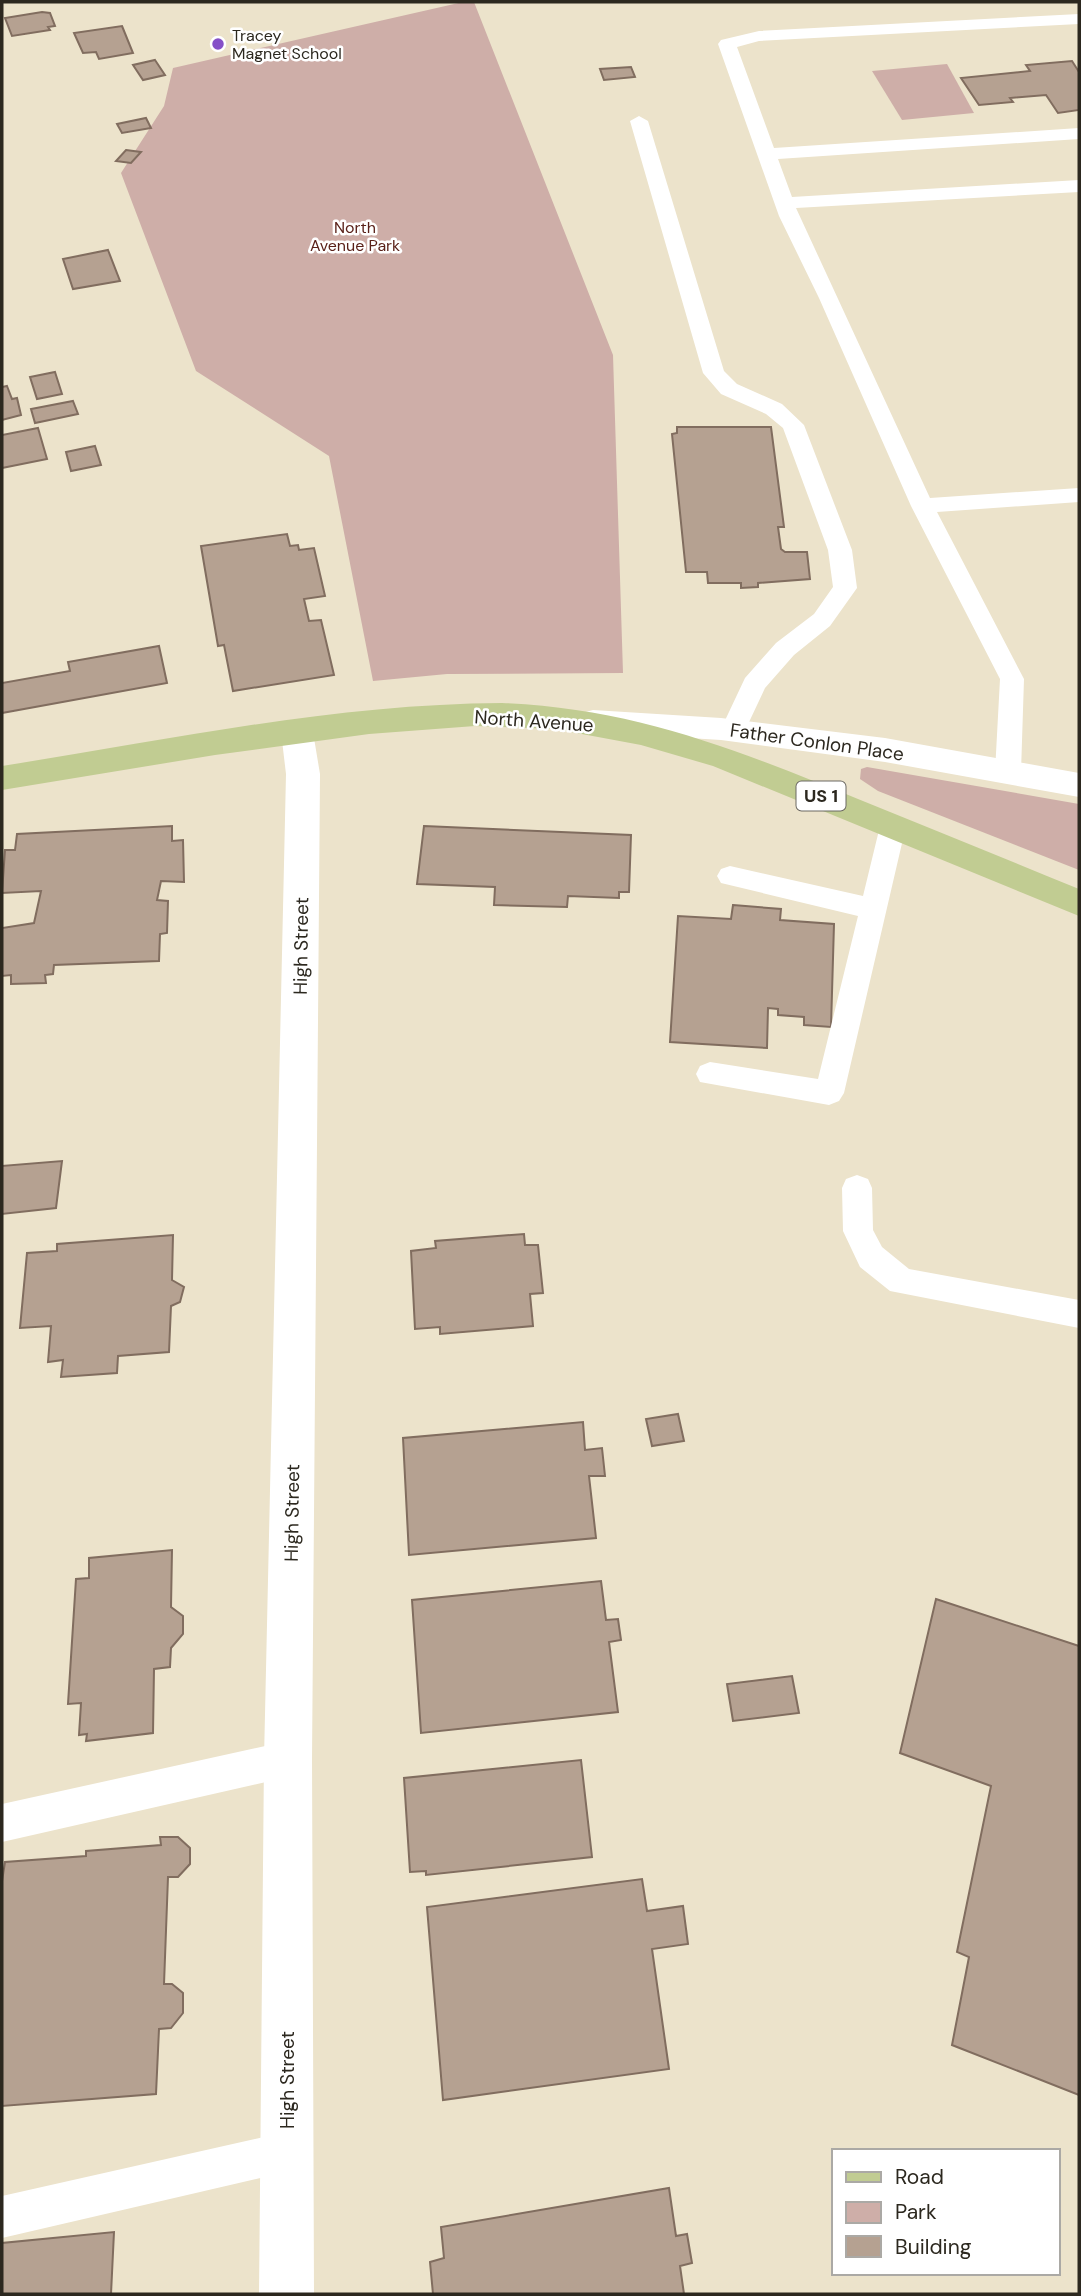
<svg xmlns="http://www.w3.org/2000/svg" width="1081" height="2296" font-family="'DM Sans',sans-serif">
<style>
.green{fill:#ceaea8}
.building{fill:#b5a191;stroke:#816d5f;stroke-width:2}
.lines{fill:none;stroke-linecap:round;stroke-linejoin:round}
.lane{fill:#fff;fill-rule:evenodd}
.street{fill:#fff;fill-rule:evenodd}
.primary{fill:#c1cc92;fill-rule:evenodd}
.poi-dot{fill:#8550c8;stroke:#fff;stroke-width:2.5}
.labels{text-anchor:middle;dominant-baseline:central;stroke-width:5;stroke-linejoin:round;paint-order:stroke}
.far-poi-label{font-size:16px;fill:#2c281f;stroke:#fff;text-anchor:start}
.far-park-label{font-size:16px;fill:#5a2119;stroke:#fff}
.shield{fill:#fff;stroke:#6b6862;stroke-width:2}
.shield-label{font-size:18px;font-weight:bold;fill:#2c281f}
.street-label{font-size:19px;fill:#2c281f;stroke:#fff}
</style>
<rect width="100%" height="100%" fill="#ece3cb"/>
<g class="green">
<path d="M 463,2 L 474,2 L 613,355 L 623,673 L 447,674 L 373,681 L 329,456 L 196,371 L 121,173 L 164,106 L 173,68 Z"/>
<path d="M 947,64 L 974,113 L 902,120 L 872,71 Z"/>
<path d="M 867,767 L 1079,804 L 1079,870 L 878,791 L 860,779 L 861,769 Z"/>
</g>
<g class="building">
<path d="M 42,12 L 50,13 L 55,26 L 48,27 L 50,30 L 12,36 L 5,18 Z"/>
<path d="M 122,26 L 133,53 L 99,59 L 96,52 L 83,53 L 74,33 Z"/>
<path d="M 155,60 L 165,75 L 143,80 L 133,65 Z"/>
<path d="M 1072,61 L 1079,72 L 1079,110 L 1058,113 L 1046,95 L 1010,98 L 1013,102 L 979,105 L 961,78 L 1030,71 L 1026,65 Z"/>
<path d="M 631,67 L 635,77 L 604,80 L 600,69 Z"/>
<path d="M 146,118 L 151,128 L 122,133 L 117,124 Z"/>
<path d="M 126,150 L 141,152 L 131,163 L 116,161 Z"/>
<path d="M 108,250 L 120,281 L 73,289 L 63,259 Z"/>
<path d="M 55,372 L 62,394 L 37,399 L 30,377 Z"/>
<path d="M 7,386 L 12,399 L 17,398 L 21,415 L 2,420 L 2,387 Z"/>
<path d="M 73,401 L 78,414 L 35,423 L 31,409 Z"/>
<path d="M 677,427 L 771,427 L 784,527 L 778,527 L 781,549 L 785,552 L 807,552 L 810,579 L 758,583 L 758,587 L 741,588 L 741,583 L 708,583 L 707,572 L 686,572 L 672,434 L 677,433 Z"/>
<path d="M 38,428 L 47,459 L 2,468 L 2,435 Z"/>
<path d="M 95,446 L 101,465 L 71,471 L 66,452 Z"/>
<path d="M 287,534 L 290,546 L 298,545 L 299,550 L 314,548 L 325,596 L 304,599 L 309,621 L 321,620 L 334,675 L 233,691 L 224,645 L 218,646 L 201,546 Z"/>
<path d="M 159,646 L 167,683 L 2,713 L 2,683 L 70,671 L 68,662 Z"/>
<path d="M 172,826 L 172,841 L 183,840 L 184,882 L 161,881 L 157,900 L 168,901 L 167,933 L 160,934 L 159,961 L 54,965 L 53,974 L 45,975 L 46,983 L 11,984 L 11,975 L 2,976 L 2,928 L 34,923 L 41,891 L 2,893 L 5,850 L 15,850 L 17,834 Z"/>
<path d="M 424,826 L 631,835 L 629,892 L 619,892 L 619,898 L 568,896 L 567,907 L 494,905 L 495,887 L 417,884 Z"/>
<path d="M 733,905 L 781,909 L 780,920 L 834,924 L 831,1027 L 804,1025 L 804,1017 L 778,1015 L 778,1009 L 768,1008 L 767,1048 L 670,1042 L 678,916 L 731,919 Z"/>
<path d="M 2,1154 L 2,1166 L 62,1161 L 56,1208 L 2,1214 Z"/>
<path d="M 524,1234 L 525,1245 L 538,1245 L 543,1293 L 530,1294 L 533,1326 L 440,1334 L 440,1327 L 415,1329 L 411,1251 L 436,1248 L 435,1241 Z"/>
<path d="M 173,1235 L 172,1280 L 184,1287 L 180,1302 L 171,1306 L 169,1352 L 118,1356 L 117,1373 L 61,1377 L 63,1360 L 48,1362 L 51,1326 L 20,1328 L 27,1253 L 57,1251 L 57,1244 Z"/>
<path d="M 678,1414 L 684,1441 L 652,1446 L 646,1419 Z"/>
<path d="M 583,1422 L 585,1450 L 602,1448 L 605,1476 L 589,1476 L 596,1538 L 409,1555 L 403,1438 Z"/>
<path d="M 172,1550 L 171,1607 L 183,1616 L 183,1634 L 171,1648 L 170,1667 L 154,1669 L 153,1733 L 86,1741 L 87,1734 L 79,1735 L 81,1703 L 68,1704 L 76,1579 L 89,1578 L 89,1558 Z"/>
<path d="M 601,1581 L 606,1620 L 618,1619 L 621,1640 L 609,1642 L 618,1712 L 421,1733 L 412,1600 Z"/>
<path d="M 936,1599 L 1079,1646 L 1079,2095 L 952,2045 L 969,1957 L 957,1952 L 991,1786 L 900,1753 Z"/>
<path d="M 792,1676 L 799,1713 L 733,1721 L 727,1684 Z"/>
<path d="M 581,1760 L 592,1857 L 426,1875 L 426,1871 L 410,1872 L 404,1778 Z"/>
<path d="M 160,1837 L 178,1837 L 190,1848 L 190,1864 L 178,1877 L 168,1877 L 164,1984 L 172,1984 L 183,1993 L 183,2013 L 171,2028 L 159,2029 L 156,2094 L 2,2106 L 2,1881 L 5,1862 L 86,1856 L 86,1851 L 161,1845 Z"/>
<path d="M 642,1879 L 647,1911 L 683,1906 L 688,1944 L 652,1949 L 669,2069 L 443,2100 L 427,1907 Z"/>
<path d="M 669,2188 L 676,2236 L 687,2234 L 692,2263 L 680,2266 L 684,2294 L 433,2294 L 430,2262 L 444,2258 L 441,2227 Z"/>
<path d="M 114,2232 L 111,2294 L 2,2294 L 2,2243 Z"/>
</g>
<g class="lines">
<g class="lane">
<path d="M 1079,14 L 1079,24 L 759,41 L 737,47 L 774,148 L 1079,128 L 1079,139 L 778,159 L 792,197 L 1079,180 L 1079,192 L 796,208 L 930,498 L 1079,488 L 1079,502 L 937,512 L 1024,679 L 1021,772 L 1017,779 L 1008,781 L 999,779 L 995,772 L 1000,679 L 911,506 L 819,298 L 779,216 L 718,44 L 721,40 L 759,31 Z"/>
<path d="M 639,116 L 648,121 L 724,371 L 737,384 L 782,404 L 804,425 L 852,550 L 857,588 L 830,626 L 794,655 L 765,688 L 742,737 L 733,740 L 724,737 L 720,731 L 745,678 L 776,643 L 814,614 L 833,587 L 828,550 L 783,428 L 766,414 L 721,394 L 703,373 L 630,121 Z"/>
<path d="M 893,816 L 902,819 L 906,826 L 844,1093 L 839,1101 L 829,1105 L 700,1082 L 696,1074 L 700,1066 L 710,1062 L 818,1079 L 858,916 L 721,883 L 717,876 L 721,869 L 730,866 L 863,896 L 880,826 L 884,819 Z"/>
<path d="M 857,1175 L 868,1179 L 872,1188 L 873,1230 L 882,1247 L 909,1269 L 1079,1300 L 1079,1328 L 890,1291 L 860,1267 L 843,1231 L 842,1188 L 846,1179 Z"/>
<path d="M 288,1741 L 301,1746 L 306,1759 L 301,1772 L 288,1777 L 2,1842 L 2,1804 Z"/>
<path d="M 286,2132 L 300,2138 L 306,2152 L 300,2166 L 286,2172 L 2,2238 L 2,2196 Z"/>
</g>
<g class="street">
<path d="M 593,710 L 721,718 L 885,738 L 1079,773 L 1079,797 L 885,762 L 721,740 L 593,732 L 582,729 L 577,721 L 582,713 Z"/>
<path d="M 297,720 L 308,724 L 313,732 L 320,774 L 312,1759 L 314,2294 L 259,2294 L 264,1759 L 286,774 L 281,732 L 286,724 Z"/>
</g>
<path class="primary" d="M 502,703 C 633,708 738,750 858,799 C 932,829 1006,859 1079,889 L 1079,916 L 713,766 L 641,745 L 555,729 L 475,726 L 369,734 L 215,755 L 2,790 L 2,766 C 167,740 334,704 502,703 Z"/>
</g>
<circle class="poi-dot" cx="218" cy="44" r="7"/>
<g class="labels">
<g class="far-poi-label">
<text x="232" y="35">Tracey<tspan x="232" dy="18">Magnet School</tspan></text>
</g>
<g class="far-park-label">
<text x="355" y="227">North<tspan x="355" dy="18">Avenue Park</tspan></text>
</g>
<rect class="shield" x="796.5" y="781.5" width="49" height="29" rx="5"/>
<g class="shield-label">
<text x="821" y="796">US 1</text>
</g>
<g class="street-label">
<text transform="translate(534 721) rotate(4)">North Avenue</text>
<text transform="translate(817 742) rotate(8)">Father Conlon Place</text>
<text transform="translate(301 946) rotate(-89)">High Street</text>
<text transform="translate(292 1513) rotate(-89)">High Street</text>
<text transform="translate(287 2080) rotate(-90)">High Street</text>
</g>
</g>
<rect width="1081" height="2296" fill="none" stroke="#2c281f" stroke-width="7"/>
<rect x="832" y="2149" width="228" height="126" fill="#ffffff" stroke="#aba9a5" stroke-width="2"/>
<rect x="846" y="2172" width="35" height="10" fill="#c1cc92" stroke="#aba9a5" stroke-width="2"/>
<text x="895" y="2184" font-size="21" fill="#2c281f">Road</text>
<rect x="846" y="2202" width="35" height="21" fill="#ceaea8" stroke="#aba9a5" stroke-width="2"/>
<text x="895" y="2219" font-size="21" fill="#2c281f">Park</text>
<rect x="846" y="2236" width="35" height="21" fill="#b5a191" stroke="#aba9a5" stroke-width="2"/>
<text x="895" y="2254" font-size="21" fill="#2c281f">Building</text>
</svg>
